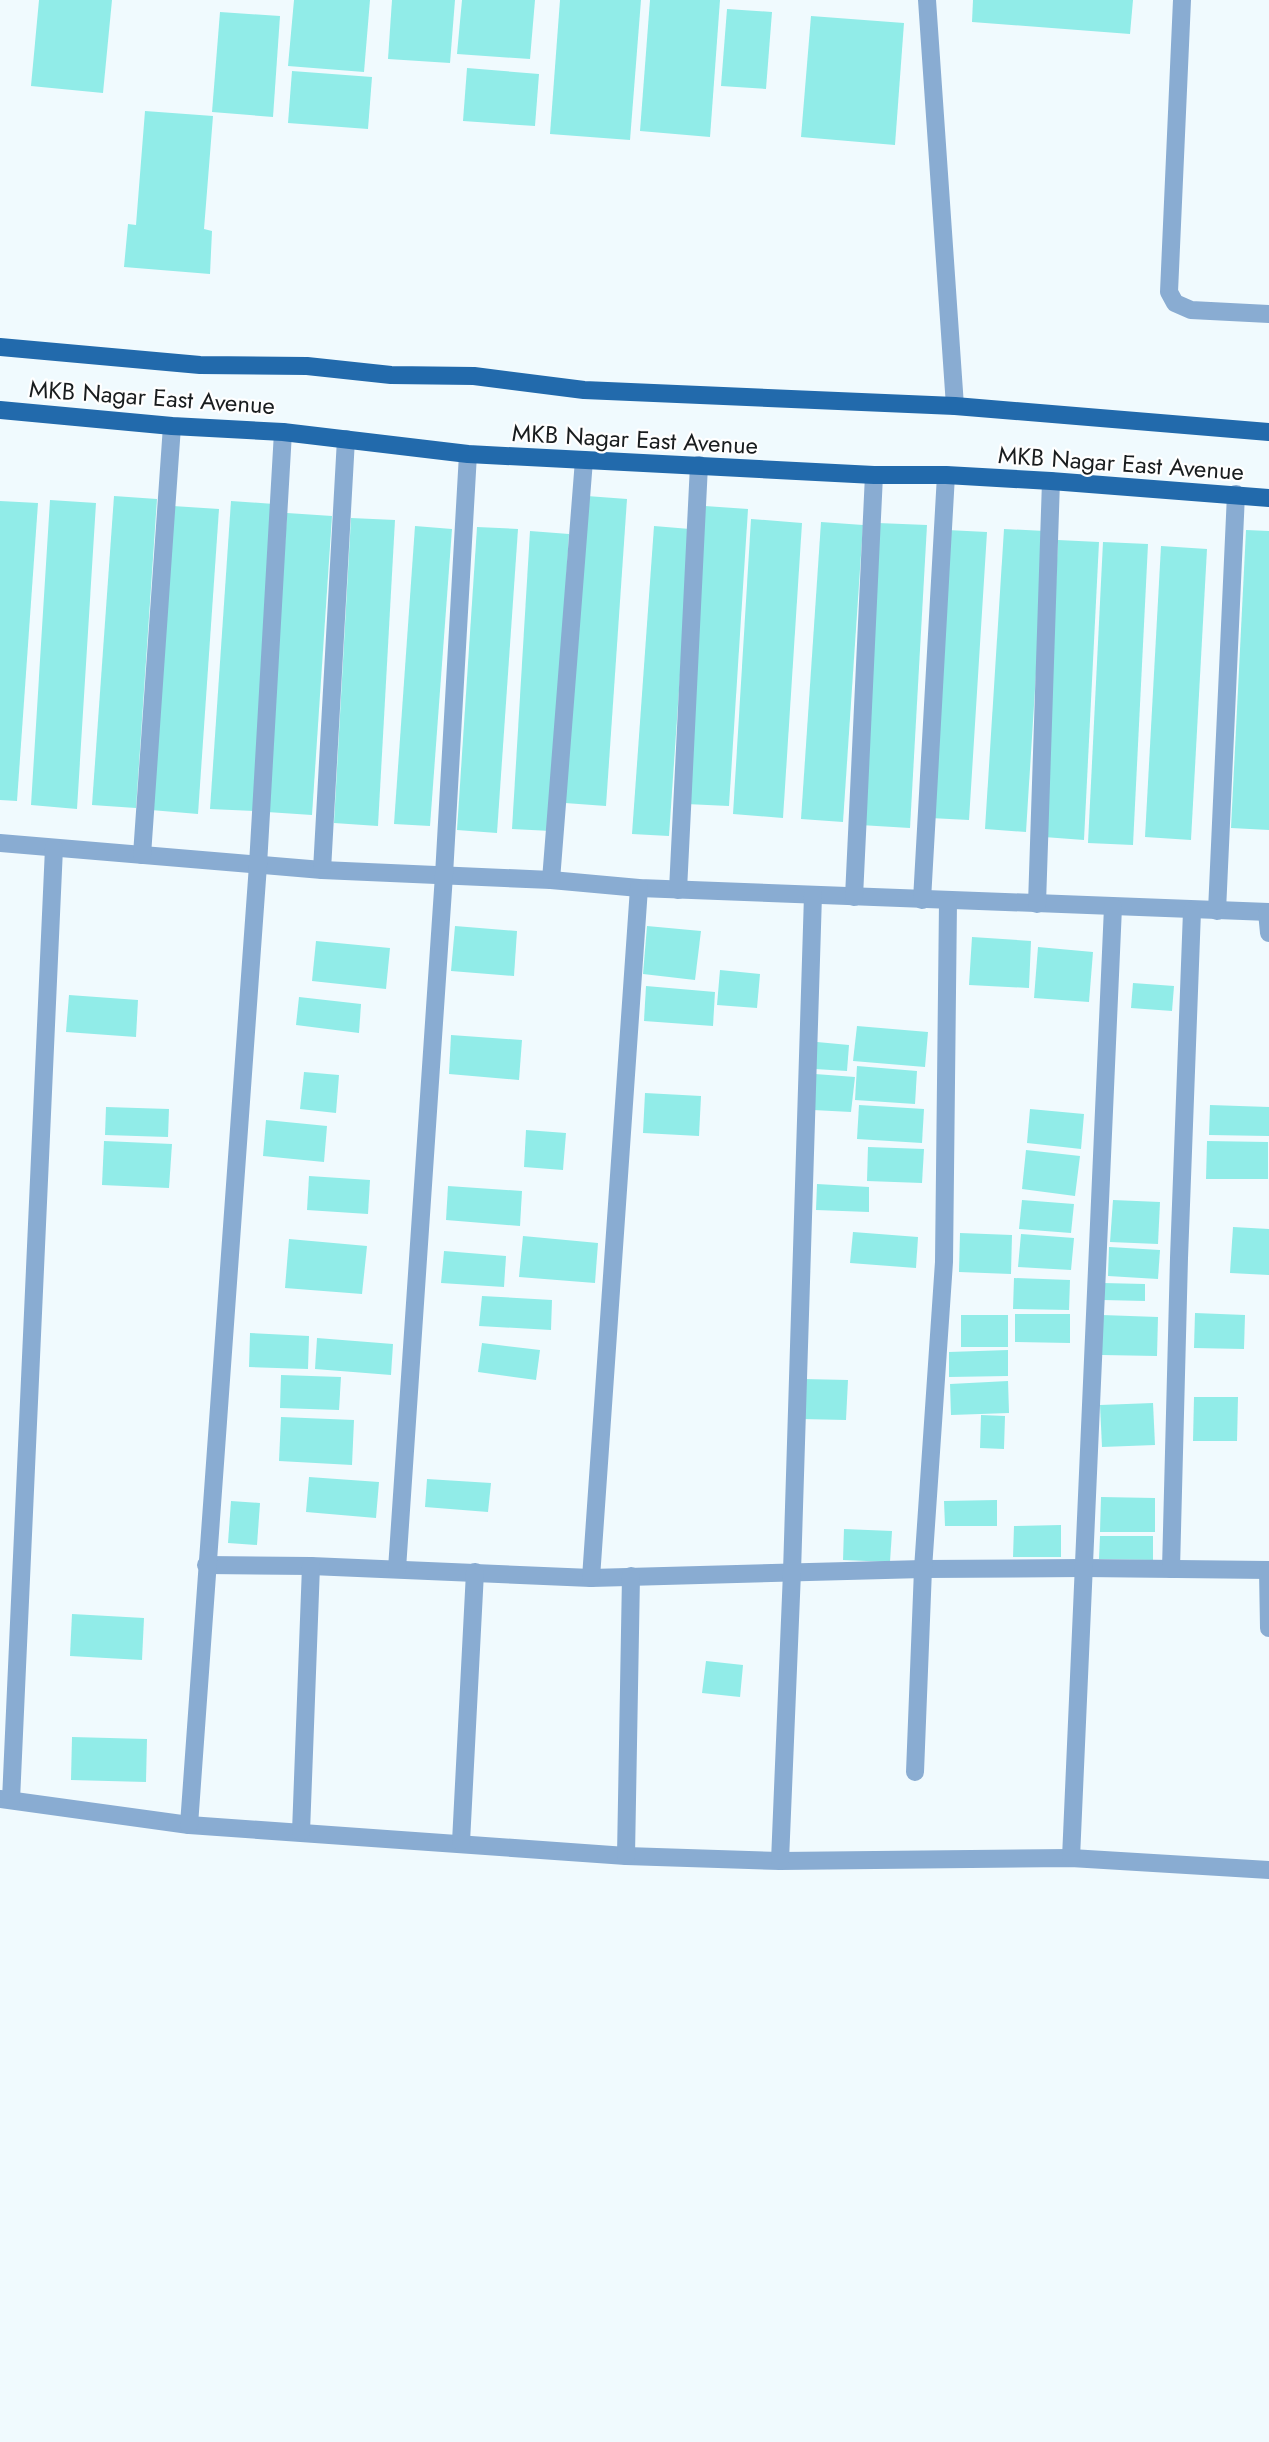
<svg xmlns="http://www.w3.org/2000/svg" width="1269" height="2442" font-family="Jost,sans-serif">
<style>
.building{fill:#91ece8}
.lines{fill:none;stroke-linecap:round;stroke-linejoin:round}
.minor{stroke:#89acd2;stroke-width:18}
.major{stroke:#226aac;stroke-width:18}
.labels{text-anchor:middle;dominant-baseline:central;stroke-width:4.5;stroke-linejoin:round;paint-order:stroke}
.street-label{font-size:24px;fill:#191d1f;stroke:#fff}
</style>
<rect width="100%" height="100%" fill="#f0fafe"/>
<g class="building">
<path d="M 39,0 L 112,0 L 103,93 L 31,86 Z"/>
<path d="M 294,0 L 370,0 L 364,72 L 288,66 Z"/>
<path d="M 392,0 L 455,0 L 450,63 L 388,59 Z"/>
<path d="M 462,0 L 535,0 L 530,59 L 457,54 Z"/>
<path d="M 560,0 L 641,0 L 630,140 L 550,134 Z"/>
<path d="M 650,0 L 720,0 L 710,137 L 640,131 Z"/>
<path d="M 973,0 L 1133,0 L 1130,34 L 972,22 Z"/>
<path d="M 727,9 L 772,12 L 766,89 L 721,86 Z"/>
<path d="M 220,12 L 280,16 L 273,117 L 212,112 Z"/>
<path d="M 811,16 L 904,23 L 895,145 L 801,137 Z"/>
<path d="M 467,68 L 539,74 L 535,126 L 463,121 Z"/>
<path d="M 292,71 L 372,77 L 368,129 L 288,123 Z"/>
<path d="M 145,111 L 213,116 L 204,229 L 212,231 L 210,274 L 124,267 L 128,224 L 136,225 Z"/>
<path d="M 114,496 L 157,499 L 136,808 L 92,805 Z"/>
<path d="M 587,496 L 627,499 L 606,806 L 565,803 Z"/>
<path d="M 50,500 L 96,503 L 77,809 L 31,805 Z"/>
<path d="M 0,501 L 38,503 L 17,801 L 0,800 Z"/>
<path d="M 231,501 L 274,504 L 254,811 L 210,809 Z"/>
<path d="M 173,506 L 219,509 L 198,814 L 151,810 Z"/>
<path d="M 705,506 L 748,509 L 729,806 L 686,804 Z"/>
<path d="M 287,513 L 332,516 L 312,815 L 267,812 Z"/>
<path d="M 351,518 L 395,520 L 378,826 L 334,823 Z"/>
<path d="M 751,519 L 802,523 L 783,818 L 733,814 Z"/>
<path d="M 821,522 L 863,525 L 843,822 L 801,819 Z"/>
<path d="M 878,523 L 927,525 L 910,828 L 860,825 Z"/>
<path d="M 415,526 L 452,529 L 430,826 L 394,824 Z"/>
<path d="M 654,526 L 690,529 L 669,836 L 632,834 Z"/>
<path d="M 477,527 L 518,529 L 497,833 L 457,830 Z"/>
<path d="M 1004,529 L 1045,531 L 1026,832 L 985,829 Z"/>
<path d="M 947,530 L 987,532 L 969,820 L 930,818 Z"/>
<path d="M 1246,530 L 1269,531 L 1269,830 L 1231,828 Z"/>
<path d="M 530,531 L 569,534 L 551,831 L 512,829 Z"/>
<path d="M 1058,540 L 1099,542 L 1084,840 L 1044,837 Z"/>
<path d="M 1103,542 L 1148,544 L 1133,845 L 1088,843 Z"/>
<path d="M 1161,546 L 1207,549 L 1191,840 L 1145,837 Z"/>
<path d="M 455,926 L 517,931 L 514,976 L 451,971 Z"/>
<path d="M 647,926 L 701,931 L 695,980 L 643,974 Z"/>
<path d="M 972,937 L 1031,941 L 1029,988 L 969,985 Z"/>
<path d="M 316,941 L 390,948 L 386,989 L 312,981 Z"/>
<path d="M 1038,947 L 1093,952 L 1089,1002 L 1034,998 Z"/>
<path d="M 720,970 L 760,974 L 757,1008 L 717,1005 Z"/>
<path d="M 1133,983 L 1174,986 L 1172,1011 L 1131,1008 Z"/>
<path d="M 646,986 L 715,992 L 713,1026 L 644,1021 Z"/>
<path d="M 69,995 L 138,1000 L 136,1037 L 66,1032 Z"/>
<path d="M 299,997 L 361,1004 L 359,1033 L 296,1025 Z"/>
<path d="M 857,1026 L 928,1032 L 925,1067 L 853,1061 Z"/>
<path d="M 451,1035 L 522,1040 L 519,1080 L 449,1074 Z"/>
<path d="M 817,1042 L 849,1045 L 847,1071 L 815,1069 Z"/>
<path d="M 857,1066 L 917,1071 L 915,1104 L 855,1100 Z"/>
<path d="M 304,1072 L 339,1075 L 336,1113 L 300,1109 Z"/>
<path d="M 815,1074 L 855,1077 L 851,1112 L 813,1110 Z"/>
<path d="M 645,1093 L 701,1096 L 699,1136 L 643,1133 Z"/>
<path d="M 859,1105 L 924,1109 L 922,1143 L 857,1139 Z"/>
<path d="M 1210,1105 L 1269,1107 L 1269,1136 L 1209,1135 Z"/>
<path d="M 106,1107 L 169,1109 L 168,1137 L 105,1135 Z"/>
<path d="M 1030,1109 L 1084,1114 L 1081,1149 L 1027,1143 Z"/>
<path d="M 266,1120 L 327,1126 L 324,1162 L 263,1156 Z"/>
<path d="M 526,1130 L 566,1133 L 563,1170 L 524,1167 Z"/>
<path d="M 104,1141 L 172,1144 L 169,1188 L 102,1185 Z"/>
<path d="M 1207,1141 L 1268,1142 L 1268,1179 L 1206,1179 Z"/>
<path d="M 868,1147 L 924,1149 L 922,1183 L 867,1181 Z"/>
<path d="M 1026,1150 L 1080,1156 L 1075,1196 L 1022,1189 Z"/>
<path d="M 309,1176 L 370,1180 L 368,1214 L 307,1210 Z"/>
<path d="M 817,1184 L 869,1187 L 869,1212 L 816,1210 Z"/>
<path d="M 448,1186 L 522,1191 L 520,1226 L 446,1220 Z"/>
<path d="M 1022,1200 L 1074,1204 L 1071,1233 L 1019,1229 Z"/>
<path d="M 1113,1200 L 1160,1202 L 1158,1244 L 1110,1242 Z"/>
<path d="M 1233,1227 L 1269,1229 L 1269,1275 L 1230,1273 Z"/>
<path d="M 853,1232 L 918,1237 L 916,1268 L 850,1263 Z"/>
<path d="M 960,1233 L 1012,1235 L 1011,1274 L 959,1272 Z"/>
<path d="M 1021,1234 L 1074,1238 L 1071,1270 L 1018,1267 Z"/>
<path d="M 523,1236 L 598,1243 L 595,1283 L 519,1277 Z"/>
<path d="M 289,1239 L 367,1246 L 362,1294 L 285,1288 Z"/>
<path d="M 1109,1247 L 1160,1250 L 1158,1279 L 1108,1276 Z"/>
<path d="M 444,1251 L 506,1256 L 504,1287 L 441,1283 Z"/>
<path d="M 1014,1278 L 1070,1280 L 1069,1310 L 1013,1309 Z"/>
<path d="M 1103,1283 L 1145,1284 L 1145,1301 L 1103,1300 Z"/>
<path d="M 482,1296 L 552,1300 L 551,1330 L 479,1326 Z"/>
<path d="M 1195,1313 L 1245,1315 L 1244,1349 L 1194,1348 Z"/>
<path d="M 1015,1314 L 1070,1314 L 1070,1343 L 1015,1342 Z"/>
<rect x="961" y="1315" width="47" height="32"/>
<path d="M 1102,1315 L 1158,1317 L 1157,1356 L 1102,1355 Z"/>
<path d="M 250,1333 L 309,1336 L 308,1369 L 249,1367 Z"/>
<path d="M 317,1338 L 393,1344 L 391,1375 L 315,1369 Z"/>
<path d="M 482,1343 L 540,1350 L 536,1380 L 478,1372 Z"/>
<path d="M 1008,1350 L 1008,1376 L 949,1377 L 949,1352 Z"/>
<path d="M 281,1375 L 341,1377 L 339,1410 L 280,1408 Z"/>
<path d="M 803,1379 L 848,1380 L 846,1420 L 801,1419 Z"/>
<path d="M 1008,1381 L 1009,1413 L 951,1415 L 950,1384 Z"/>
<path d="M 1194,1397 L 1238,1397 L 1237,1441 L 1193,1441 Z"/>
<path d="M 1153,1403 L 1155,1445 L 1102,1447 L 1100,1405 Z"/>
<path d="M 981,1415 L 1005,1416 L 1004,1449 L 980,1448 Z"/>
<path d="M 281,1417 L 354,1420 L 352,1465 L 279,1461 Z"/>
<path d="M 309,1477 L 379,1482 L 376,1518 L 306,1512 Z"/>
<path d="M 427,1479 L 491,1483 L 488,1512 L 425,1507 Z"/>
<path d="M 1101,1497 L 1155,1498 L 1155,1532 L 1100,1532 Z"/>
<path d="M 997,1500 L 997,1526 L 945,1526 L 944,1501 Z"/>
<path d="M 231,1501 L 260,1503 L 257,1545 L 228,1543 Z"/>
<path d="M 1061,1525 L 1061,1557 L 1013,1557 L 1014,1526 Z"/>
<path d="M 844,1529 L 892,1531 L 890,1562 L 843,1560 Z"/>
<path d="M 1100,1536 L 1153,1536 L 1153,1560 L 1099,1559 Z"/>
<path d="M 72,1614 L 144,1618 L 142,1660 L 70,1656 Z"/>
<path d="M 706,1661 L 743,1665 L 740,1697 L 702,1693 Z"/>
<path d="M 72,1737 L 147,1739 L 146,1782 L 71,1780 Z"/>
</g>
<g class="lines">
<g class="minor">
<path d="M 927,0 L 955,406"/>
<path d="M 1182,0 L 1169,292 L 1175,303 L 1191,310 L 1269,314"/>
<path d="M 0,843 L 322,870 L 551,880 L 639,888 L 1269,912"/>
<path d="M 142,855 L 172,426"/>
<path d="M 322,870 L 346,439"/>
<path d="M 551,880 L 584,460"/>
<path d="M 678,890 L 699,465"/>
<path d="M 854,897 L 874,475"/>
<path d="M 922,900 L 946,475"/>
<path d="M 1037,904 L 1051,481"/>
<path d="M 1217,911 L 1236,494"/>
<path d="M 1267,912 L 1269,933"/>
<path d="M 206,1565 L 311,1566 L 591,1578 L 923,1569 L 1084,1568 L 1269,1570"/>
<path d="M 397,1569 L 444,875 L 468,454"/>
<path d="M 1171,1569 L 1179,1258 L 1192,911"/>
<path d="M 1268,1570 L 1269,1628"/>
<path d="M 591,1578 L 639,888"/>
<path d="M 915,1772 L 923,1569 L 944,1262 L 948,902"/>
<path d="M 0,1799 L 189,1825 L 626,1856 L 780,1861 L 1071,1858 L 1269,1870"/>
<path d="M 11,1800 L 54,848"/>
<path d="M 189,1825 L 258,865 L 283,432"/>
<path d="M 301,1832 L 311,1566"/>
<path d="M 461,1842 L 475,1572"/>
<path d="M 626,1856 L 631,1576"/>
<path d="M 1071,1858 L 1113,907"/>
<path d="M 780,1861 L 792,1572 L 813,895"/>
</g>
<g class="major">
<path d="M 0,347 L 200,365 L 307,366 L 391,375 L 474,376 L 584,390 L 955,406 L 1269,432"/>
<path d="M 0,410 L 172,426 L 283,432 L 468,454 L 874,475 L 946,475 L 1051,481 L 1269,498"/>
</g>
</g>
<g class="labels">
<g class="street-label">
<text transform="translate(152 397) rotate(4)">MKB Nagar East Avenue</text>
<text transform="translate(635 439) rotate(3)">MKB Nagar East Avenue</text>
<text transform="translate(1121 463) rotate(4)">MKB Nagar East Avenue</text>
</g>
</g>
</svg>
